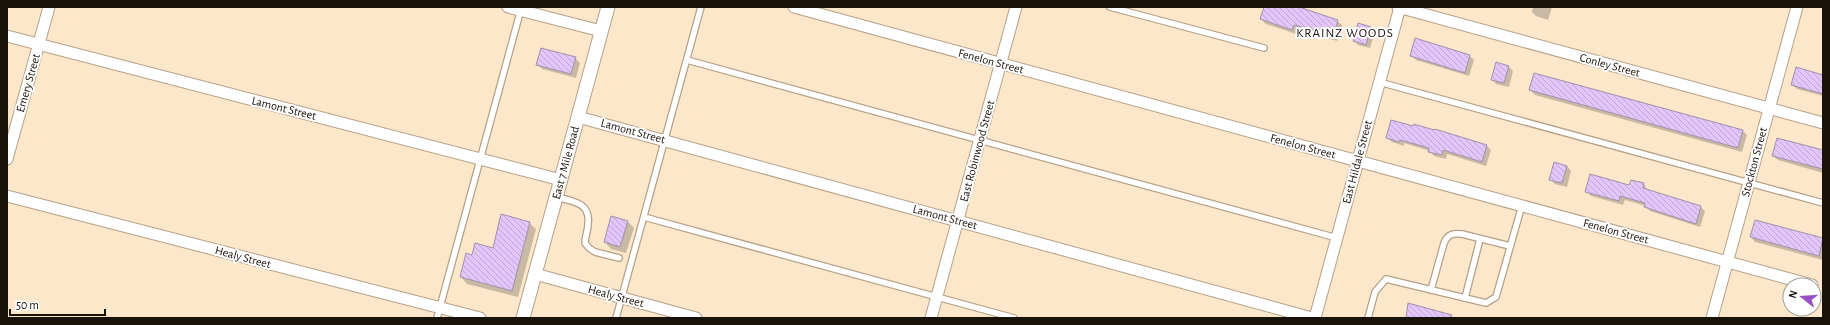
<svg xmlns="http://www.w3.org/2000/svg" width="1830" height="325" font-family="'Alegreya Sans',sans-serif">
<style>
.shadow{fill:#0003}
.building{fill:url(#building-back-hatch);stroke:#a090ab}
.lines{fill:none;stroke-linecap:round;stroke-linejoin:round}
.service-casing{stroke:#b4a187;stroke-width:8}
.minor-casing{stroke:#b4a187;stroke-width:13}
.tertiary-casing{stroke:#b4a187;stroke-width:15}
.service{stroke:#fff;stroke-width:5.5}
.minor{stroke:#fff;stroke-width:11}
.tertiary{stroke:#fff;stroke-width:13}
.labels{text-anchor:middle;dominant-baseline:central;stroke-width:4;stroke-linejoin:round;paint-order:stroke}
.street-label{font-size:12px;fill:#191208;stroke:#fff}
.neighbourhood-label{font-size:13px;letter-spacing:1px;fill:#191208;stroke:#fff}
</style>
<defs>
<pattern id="building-back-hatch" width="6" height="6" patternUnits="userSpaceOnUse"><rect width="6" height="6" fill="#e3c5f9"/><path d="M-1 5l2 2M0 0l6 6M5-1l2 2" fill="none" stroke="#c2a8d4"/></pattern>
</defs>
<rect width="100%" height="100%" fill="#fce7cb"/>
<g class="shadow">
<path d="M 1265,7 L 1300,7 L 1337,21 L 1342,25 L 1337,41 L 1298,29 L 1296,34 L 1266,24 L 1261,19 Z"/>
<path d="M 1533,7 L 1552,7 L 1548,20 L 1536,16 L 1532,12 Z"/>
<path d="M 1370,28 L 1375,32 L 1370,48 L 1358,45 L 1354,41 Z"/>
<path d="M 1411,55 L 1470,56 L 1474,60 L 1469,76 L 1416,60 Z"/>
<path d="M 575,58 L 580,63 L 576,78 L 542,69 L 537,64 Z"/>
<path d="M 1509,67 L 1513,71 L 1509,87 L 1496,84 L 1492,79 Z"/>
<path d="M 1823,76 L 1823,96 L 1797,89 L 1792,85 Z"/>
<path d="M 1530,90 L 1743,131 L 1747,135 L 1742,152 L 1535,95 Z"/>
<path d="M 1387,138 L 1486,145 L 1491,150 L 1486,166 L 1447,154 L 1446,159 L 1434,156 L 1430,151 L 1404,143 L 1404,146 L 1392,142 Z"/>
<path d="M 1823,152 L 1823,173 L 1778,160 L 1773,156 Z"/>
<path d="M 1567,166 L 1571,171 L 1567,187 L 1555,184 L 1550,179 Z"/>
<path d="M 1644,184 L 1647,190 L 1700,207 L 1705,211 L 1700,227 L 1650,211 L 1646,206 L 1625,200 L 1623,205 L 1591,196 L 1586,191 Z"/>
<path d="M 627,221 L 634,228 L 626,253 L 611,249 L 605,242 Z"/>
<path d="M 1755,221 L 1823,239 L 1823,260 L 1755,242 L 1751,237 Z"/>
<path d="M 529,223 L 536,229 L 518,297 L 467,284 L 461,277 L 472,256 L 493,249 Z"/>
</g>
<g class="building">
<path d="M 1264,7 L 1299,7 L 1338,20 L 1333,38 L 1319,34 L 1320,32 L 1294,25 L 1292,30 L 1260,19 Z"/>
<path d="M 1358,23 L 1371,27 L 1366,45 L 1353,41 Z"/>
<path d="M 1415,38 L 1470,55 L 1465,73 L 1410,56 Z"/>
<path d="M 541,48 L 576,57 L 571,74 L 536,65 Z"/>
<path d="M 1496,62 L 1509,66 L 1504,83 L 1491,80 Z"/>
<path d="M 1796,67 L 1823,75 L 1823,94 L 1791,85 Z"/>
<path d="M 1534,73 L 1743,130 L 1738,148 L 1529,90 Z"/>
<path d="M 1391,120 L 1413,126 L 1414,124 L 1434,130 L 1435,129 L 1487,145 L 1482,162 L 1443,150 L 1442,155 L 1428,152 L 1429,148 L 1400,140 L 1399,142 L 1386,138 Z"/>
<path d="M 1777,138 L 1823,150 L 1823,169 L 1772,156 Z"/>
<path d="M 1554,162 L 1567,166 L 1562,183 L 1549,180 Z"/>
<path d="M 1590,174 L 1629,185 L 1631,180 L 1644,183 L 1643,188 L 1701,206 L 1696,224 L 1644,207 L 1645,203 L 1620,196 L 1619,201 L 1585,192 Z"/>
<path d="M 501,214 L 530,222 L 512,291 L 460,277 L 466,253 L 472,255 L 475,243 L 493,248 Z"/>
<path d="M 611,216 L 628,221 L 620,247 L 604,242 Z"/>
<path d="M 1755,220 L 1823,238 L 1819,256 L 1750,237 Z"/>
<path d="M 1408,303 L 1452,315 L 1451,318 L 1406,318 Z"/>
</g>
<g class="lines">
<defs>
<g id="service">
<path d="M 1110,7 L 1264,48"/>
<path d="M 687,60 L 1337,238"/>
<path d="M 1379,82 L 1823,203"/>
<path d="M 556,197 C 573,201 591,203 588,224 C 588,231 585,236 585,243 L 589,248 L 595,252 L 619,258"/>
<path d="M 644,217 L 1014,318"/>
<path d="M 1431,290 L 1444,243 C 1448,234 1453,233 1462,234 L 1510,246"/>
<path d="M 1465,298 L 1480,239"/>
<path d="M 437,318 L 521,9"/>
<path d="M 616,318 L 701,7"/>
<path d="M 1368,318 L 1375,292 L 1386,279 L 1486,303 L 1496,297 L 1522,205"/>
</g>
<g id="minor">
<path d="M 508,7 L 601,31"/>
<path d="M 794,7 L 1812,285"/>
<path d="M 1398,7 L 1823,123"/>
<path d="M 7,36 L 561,180"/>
<path d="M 578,117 L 1312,318"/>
<path d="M 7,159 L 49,7"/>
<path d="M 7,196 L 480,318"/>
<path d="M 535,274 L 696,318"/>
<path d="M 931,318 L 1016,7"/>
<path d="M 1315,318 L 1400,7"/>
<path d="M 1712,318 L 1797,7"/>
</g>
<g id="tertiary">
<path id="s1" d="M 523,318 L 608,7"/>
</g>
</defs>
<use href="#service" class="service-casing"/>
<use href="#minor" class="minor-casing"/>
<use href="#tertiary" class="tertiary-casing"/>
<use href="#service" class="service"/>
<use href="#minor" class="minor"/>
<use href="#tertiary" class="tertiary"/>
</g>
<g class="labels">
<g class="street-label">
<text transform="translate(991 61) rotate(15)">Fenelon Street</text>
<text transform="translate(1610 65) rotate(15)">Conley Street</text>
<text transform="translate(28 83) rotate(-74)">Emery Street</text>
<text transform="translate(284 108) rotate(14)">Lamont Street</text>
<text transform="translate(633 131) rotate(15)">Lamont Street</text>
<text transform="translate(1303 146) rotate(15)">Fenelon Street</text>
<text transform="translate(977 151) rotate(-75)">East Robinwood Street</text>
<text stroke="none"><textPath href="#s1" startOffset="161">East 7 Mile Road</textPath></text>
<text transform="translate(1357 162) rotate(-75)">East Hildale Street</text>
<text transform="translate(1754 162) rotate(-75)">Stockton Street</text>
<text transform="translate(945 217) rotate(15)">Lamont Street</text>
<text transform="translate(1616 231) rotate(15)">Fenelon Street</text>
<text transform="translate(243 257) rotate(15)">Healy Street</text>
<text transform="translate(616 296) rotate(15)">Healy Street</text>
</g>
<g class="neighbourhood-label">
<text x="1345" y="33">KRAINZ WOODS</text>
</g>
</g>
<rect width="1830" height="325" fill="none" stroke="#191208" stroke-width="16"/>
<g transform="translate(1802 297) rotate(287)"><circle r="19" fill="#ffffff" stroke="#a3a09c"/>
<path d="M0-3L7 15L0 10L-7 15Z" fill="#974fc3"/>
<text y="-6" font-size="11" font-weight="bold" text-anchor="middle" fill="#191208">N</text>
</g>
<path d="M10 309v6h95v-6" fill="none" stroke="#191208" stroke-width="2"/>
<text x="16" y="309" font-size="12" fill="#191208" stroke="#ffffff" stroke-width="3" paint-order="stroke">50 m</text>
</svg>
